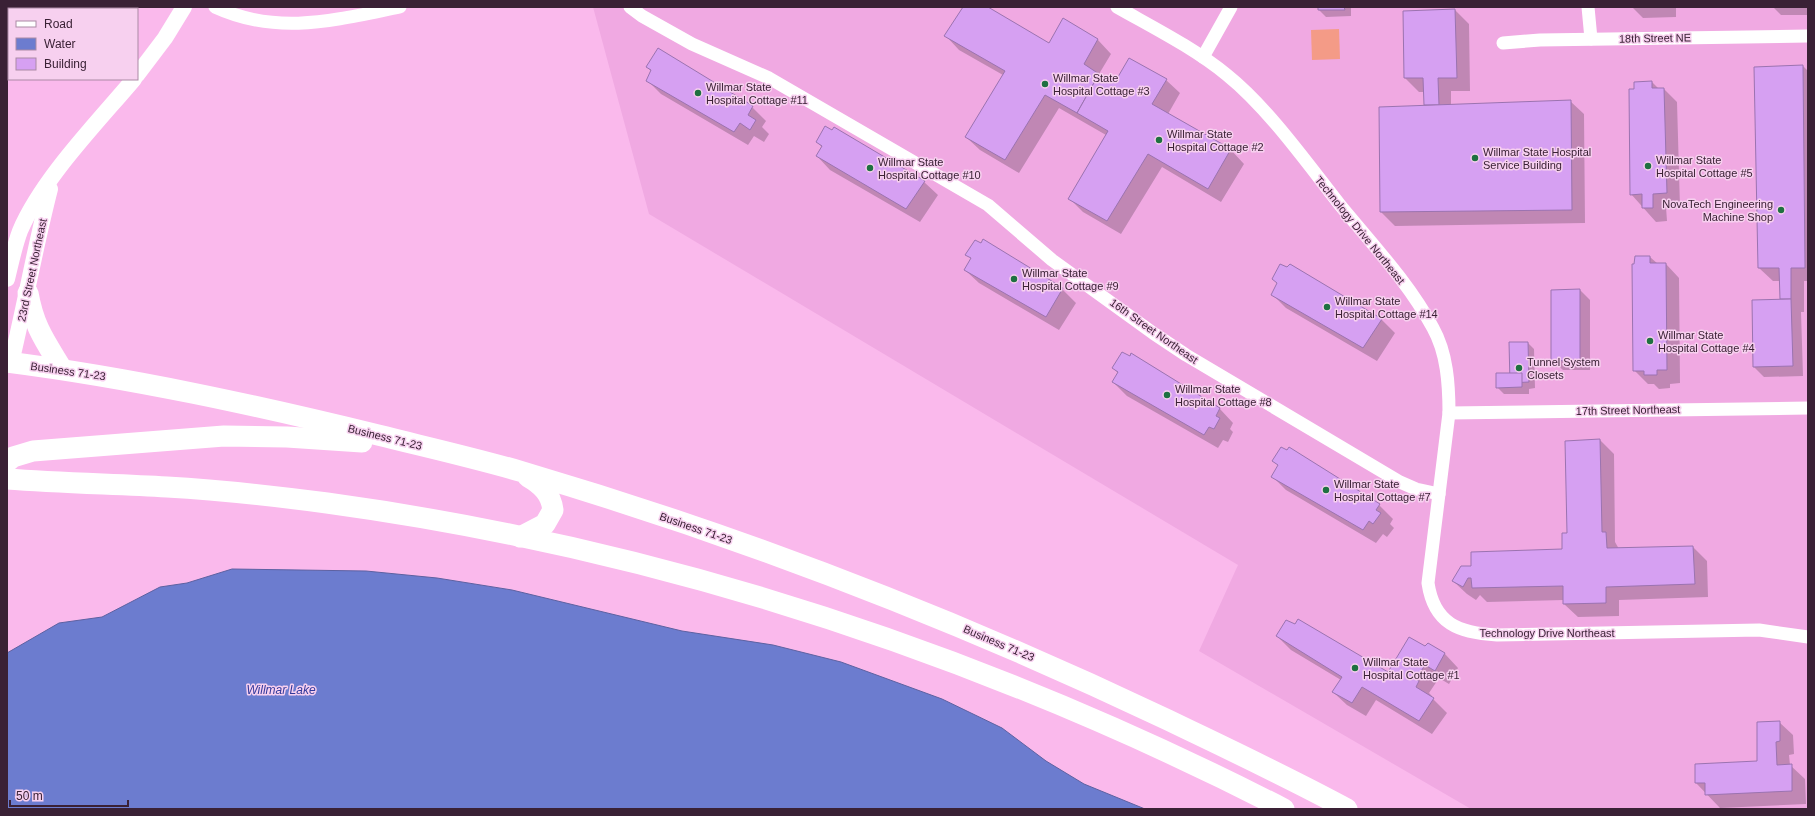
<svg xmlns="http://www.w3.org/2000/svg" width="1815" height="816" font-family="Arial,sans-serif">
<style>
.built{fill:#f0a9e2}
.green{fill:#f49b87}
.water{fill:#6c7ccf;stroke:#5d61a1}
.shadow{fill:#0003}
.building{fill:#d6a0f2;stroke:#9b73b0}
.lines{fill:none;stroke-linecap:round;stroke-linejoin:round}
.minor{stroke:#fff;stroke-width:13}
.tertiary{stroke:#fff;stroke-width:16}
.trunk{stroke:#fff;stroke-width:21}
.poi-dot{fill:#1e7041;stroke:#f7d0ef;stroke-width:1.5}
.labels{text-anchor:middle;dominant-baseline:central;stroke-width:3;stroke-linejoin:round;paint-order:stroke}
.street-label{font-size:11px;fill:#3a2135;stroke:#f7d0ef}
.poi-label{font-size:11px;fill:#3a2135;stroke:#f7d0ef;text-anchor:start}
.water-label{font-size:12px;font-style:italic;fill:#32399b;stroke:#f7d0ef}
</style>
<rect width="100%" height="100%" fill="#fab9ec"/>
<path class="built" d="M 593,7 L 1808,7 L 1808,809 L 1471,809 L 1199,651 L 1238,565 L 649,214 Z"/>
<path class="green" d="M 1339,29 L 1340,59 L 1312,60 L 1311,30 Z"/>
<path class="water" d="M 232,569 L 366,571 L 437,578 L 512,590 L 682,631 L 773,645 L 841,662 L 942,699 L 1002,728 L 1046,761 L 1084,784 L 1145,809 L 7,809 L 7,653 L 59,623 L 102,617 L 160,587 L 187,583 Z"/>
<g class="shadow">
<path d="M 964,7 L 986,7 L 1050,44 L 1064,20 L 1098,40 L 1111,54 L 1099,74 L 1116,84 L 1166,80 L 1180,93 L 1168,114 L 1231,150 L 1244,164 L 1221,202 L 1162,167 L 1121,234 L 1083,212 L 1069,198 L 1106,135 L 1059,108 L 1019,173 L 980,150 L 966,137 L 1003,75 L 959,50 L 946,36 Z"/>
<path d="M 1319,7 L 1351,7 L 1351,16 L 1326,17 L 1319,10 Z"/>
<path d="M 1632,7 L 1676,7 L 1676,17 L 1643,18 Z"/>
<path d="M 1773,7 L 1808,7 L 1808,15 L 1781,15 Z"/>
<path d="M 1455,10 L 1469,24 L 1470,91 L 1451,91 L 1451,105 L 1570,101 L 1584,114 L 1585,223 L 1395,226 L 1381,212 L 1380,108 L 1425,106 L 1424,92 L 1419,92 L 1405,78 L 1404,12 Z"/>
<path d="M 1803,66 L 1808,71 L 1808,281 L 1804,281 L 1804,312 L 1801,312 L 1803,376 L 1764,377 L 1754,367 L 1782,300 L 1781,281 L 1773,281 L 1759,268 Z"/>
<path d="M 647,67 L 752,107 L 766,121 L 762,127 L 769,134 L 764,142 L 754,136 L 748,145 L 661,94 L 647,80 L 652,72 Z"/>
<path d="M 1652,82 L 1659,89 L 1664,89 L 1677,102 L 1680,207 L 1666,207 L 1667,221 L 1656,222 L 1631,194 L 1635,83 Z"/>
<path d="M 817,142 L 924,182 L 938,195 L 920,222 L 830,170 L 817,156 L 822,147 Z"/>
<path d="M 967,254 L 1062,289 L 1076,303 L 1059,330 L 979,283 L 965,270 L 972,259 Z"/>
<path d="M 1650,257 L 1658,264 L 1666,264 L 1679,278 L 1680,383 L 1670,384 L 1670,388 L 1659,389 L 1654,384 L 1648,384 L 1634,370 Z"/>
<path d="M 1273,279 L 1381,319 L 1395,333 L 1377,361 L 1286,308 L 1273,295 L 1278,284 Z"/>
<path d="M 1580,290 L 1590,300 L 1590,370 L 1563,370 L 1552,360 Z"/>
<path d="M 1528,343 L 1534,349 L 1535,388 L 1529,389 L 1529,394 L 1504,394 L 1497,387 L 1511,374 Z"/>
<path d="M 1132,354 L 1220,409 L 1233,423 L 1230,429 L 1233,432 L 1228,442 L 1223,440 L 1218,448 L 1127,396 L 1113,382 L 1118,373 L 1113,368 L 1130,357 Z"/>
<path d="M 1600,440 L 1614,454 L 1615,542 L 1619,549 L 1693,547 L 1707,561 L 1708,597 L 1619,600 L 1619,616 L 1578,617 L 1564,604 L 1564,600 L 1487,602 L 1480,595 L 1476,600 L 1467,594 L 1453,581 L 1472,567 L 1563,550 Z"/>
<path d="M 1273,461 L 1379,505 L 1393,519 L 1390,524 L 1394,528 L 1387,537 L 1383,534 L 1376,543 L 1286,490 L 1273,477 L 1279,466 Z"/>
<path d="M 1277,636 L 1389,673 L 1428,644 L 1445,654 L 1458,668 L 1449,684 L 1439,678 L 1429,693 L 1432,696 L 1431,697 L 1447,713 L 1432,734 L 1376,700 L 1366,716 L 1347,705 L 1333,692 L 1341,680 L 1291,650 Z"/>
<path d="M 1779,722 L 1793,735 L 1794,754 L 1789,755 L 1790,765 L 1805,779 L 1806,804 L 1720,808 L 1696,783 L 1758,762 Z"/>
</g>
<g class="building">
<path d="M 963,7 L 988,7 L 1049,43 L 1063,18 L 1098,39 L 1084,64 L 1099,74 L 1077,113 L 1045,95 L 1005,160 L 965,137 L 1005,71 L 944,36 Z"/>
<path d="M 1318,7 L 1344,7 L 1345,10 L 1318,10 Z"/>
<path d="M 1455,9 L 1457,78 L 1438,78 L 1439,105 L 1424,105 L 1423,78 L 1404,78 L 1403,11 Z"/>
<path d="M 658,48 L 753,106 L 748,115 L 756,120 L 750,130 L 740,123 L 734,132 L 646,81 L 651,70 L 646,67 Z"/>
<path d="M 1129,58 L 1167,79 L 1152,104 L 1231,149 L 1208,189 L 1148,154 L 1107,221 L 1068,199 L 1108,131 L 1077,113 L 1099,74 L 1115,82 Z"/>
<path d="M 1803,65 L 1805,268 L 1791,268 L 1791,299 L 1780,299 L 1779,268 L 1758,268 L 1754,67 Z"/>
<path d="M 1652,81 L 1652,88 L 1664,88 L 1667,193 L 1653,194 L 1653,208 L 1642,208 L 1642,194 L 1630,195 L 1629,89 L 1634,89 L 1634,82 Z"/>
<path d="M 1571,100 L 1572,210 L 1380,212 L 1379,107 Z"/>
<path d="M 825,126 L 832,130 L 834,127 L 925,181 L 906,209 L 816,156 L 822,146 L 816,142 Z"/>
<path d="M 983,239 L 1063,288 L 1046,317 L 964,270 L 971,258 L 965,255 L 975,240 L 981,243 Z"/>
<path d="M 1635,256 L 1650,256 L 1650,263 L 1666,263 L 1667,370 L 1657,370 L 1657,375 L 1644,375 L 1644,371 L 1633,371 L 1632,264 L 1634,264 Z"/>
<path d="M 1280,264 L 1287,267 L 1290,264 L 1382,319 L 1363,348 L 1271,295 L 1277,283 L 1272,279 Z"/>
<path d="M 1580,289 L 1580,360 L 1551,361 L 1551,290 Z"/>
<path d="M 1791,299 L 1793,366 L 1753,367 L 1752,300 Z"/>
<path d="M 1509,342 L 1528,342 L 1529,382 L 1510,383 Z"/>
<path d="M 1122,352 L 1130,356 L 1131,353 L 1220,408 L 1216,416 L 1220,418 L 1214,429 L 1209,427 L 1204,435 L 1112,382 L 1118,372 L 1112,368 Z"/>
<path d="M 1496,373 L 1522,373 L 1522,387 L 1496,388 Z"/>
<path d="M 1600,439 L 1602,532 L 1606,532 L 1607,548 L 1693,546 L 1695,584 L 1606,587 L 1606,603 L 1563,604 L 1563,586 L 1472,588 L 1471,578 L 1468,578 L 1463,587 L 1452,581 L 1461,566 L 1471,566 L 1471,552 L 1562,549 L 1562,533 L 1567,533 L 1565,441 Z"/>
<path d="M 1281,447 L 1287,450 L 1289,447 L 1380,504 L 1376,510 L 1381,513 L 1373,524 L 1369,521 L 1363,530 L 1271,477 L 1278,465 L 1272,461 Z"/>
<path d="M 1298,619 L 1388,672 L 1409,637 L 1425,646 L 1428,643 L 1445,653 L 1435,671 L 1425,665 L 1416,679 L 1419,681 L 1416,687 L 1434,698 L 1419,721 L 1362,687 L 1352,703 L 1332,692 L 1342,677 L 1276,636 L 1286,620 L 1295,624 Z"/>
<path d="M 1780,721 L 1780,741 L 1776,742 L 1777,765 L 1792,764 L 1792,791 L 1705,795 L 1705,783 L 1695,783 L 1695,764 L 1757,761 L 1757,722 Z"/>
</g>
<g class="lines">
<g class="minor">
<path d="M 215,7 C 278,36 335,20 400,7"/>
<path d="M 630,7 L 642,16 L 692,44 L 769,78 L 988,205 L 1052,260 L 1153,333 L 1186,355 L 1400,482 L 1416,489 L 1439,494"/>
<path d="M 1117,7 C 1154,28 1194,48 1227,75 C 1268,108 1307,163 1340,205 C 1372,244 1409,283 1433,328 C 1447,353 1449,384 1449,413 L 1428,583 C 1434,624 1459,633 1497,635 L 1759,630 L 1808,637"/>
<path d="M 1588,7 L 1591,39"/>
<path d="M 1503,43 L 1540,40 L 1808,36"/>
<path d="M 1203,57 L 1231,7"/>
<path d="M 1449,413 L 1808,408"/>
</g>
<g class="tertiary">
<path d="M 137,75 L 165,38 L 184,7"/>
<path d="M 7,279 C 11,263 14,247 20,231 C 42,179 97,123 134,79"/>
<path d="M 11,363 C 25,305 35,247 50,189"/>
</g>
<g class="trunk">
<path d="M 28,293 C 34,327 45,341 62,369"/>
<path d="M 7,362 C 132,378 255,405 378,435 C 426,447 475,458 523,472 C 744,537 960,621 1168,720 C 1228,749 1288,777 1347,809"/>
<path d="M 7,462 L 13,457 L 33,451 L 224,436 L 287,437 L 362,442"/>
<path d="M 7,479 C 60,483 114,484 167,487 C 220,490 274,496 327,503 C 664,549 981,654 1284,809"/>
<path d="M 520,537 L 545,524 L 553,510 C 551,494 542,485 528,477"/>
</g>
</g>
<g class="poi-dot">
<circle cx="1045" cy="84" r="4"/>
<circle cx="698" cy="93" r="4"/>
<circle cx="1159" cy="140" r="4"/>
<circle cx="1475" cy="158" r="4"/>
<circle cx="1648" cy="166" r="4"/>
<circle cx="870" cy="168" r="4"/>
<circle cx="1781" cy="210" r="4"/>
<circle cx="1014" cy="279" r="4"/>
<circle cx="1327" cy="307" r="4"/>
<circle cx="1650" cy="341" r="4"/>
<circle cx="1519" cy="368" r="4"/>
<circle cx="1167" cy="395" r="4"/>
<circle cx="1326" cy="490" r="4"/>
<circle cx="1355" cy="668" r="4"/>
</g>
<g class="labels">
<g class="street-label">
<text transform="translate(1655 38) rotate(-1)">18th Street NE</text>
<text transform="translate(1360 230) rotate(51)">Technology Drive Northeast</text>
<text transform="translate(32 270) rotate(-78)">23rd Street Northeast</text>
<text transform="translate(1154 331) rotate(35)">16th Street Northeast</text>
<text transform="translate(68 371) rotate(8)">Business 71-23</text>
<text transform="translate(1628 410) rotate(-1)">17th Street Northeast</text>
<text transform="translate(385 437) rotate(14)">Business 71-23</text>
<text transform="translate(696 528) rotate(19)">Business 71-23</text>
<text x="1547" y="633">Technology Drive Northeast</text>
<text transform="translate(999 643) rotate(23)">Business 71-23</text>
</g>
<g class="poi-label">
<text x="1053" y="78">Willmar State<tspan x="1053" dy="13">Hospital Cottage #3</tspan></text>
<text x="706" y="87">Willmar State<tspan x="706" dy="13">Hospital Cottage #11</tspan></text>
<text x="1167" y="134">Willmar State<tspan x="1167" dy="13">Hospital Cottage #2</tspan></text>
<text x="1483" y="152">Willmar State Hospital<tspan x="1483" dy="13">Service Building</tspan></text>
<text x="1656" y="160">Willmar State<tspan x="1656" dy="13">Hospital Cottage #5</tspan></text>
<text x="878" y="162">Willmar State<tspan x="878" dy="13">Hospital Cottage #10</tspan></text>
<text x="1773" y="204" text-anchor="end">NovaTech Engineering<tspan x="1773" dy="13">Machine Shop</tspan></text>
<text x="1022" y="273">Willmar State<tspan x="1022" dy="13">Hospital Cottage #9</tspan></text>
<text x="1335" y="301">Willmar State<tspan x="1335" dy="13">Hospital Cottage #14</tspan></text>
<text x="1658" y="335">Willmar State<tspan x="1658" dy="13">Hospital Cottage #4</tspan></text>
<text x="1527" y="362">Tunnel System<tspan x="1527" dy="13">Closets</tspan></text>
<text x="1175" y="389">Willmar State<tspan x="1175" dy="13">Hospital Cottage #8</tspan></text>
<text x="1334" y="484">Willmar State<tspan x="1334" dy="13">Hospital Cottage #7</tspan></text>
<text x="1363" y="662">Willmar State<tspan x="1363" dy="13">Hospital Cottage #1</tspan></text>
</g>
<g class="water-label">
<text x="281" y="690">Willmar Lake</text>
</g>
</g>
<rect width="1815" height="816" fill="none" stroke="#3a2135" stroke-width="16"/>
<rect x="8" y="8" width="130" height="72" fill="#f7d0ef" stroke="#ab8aa5"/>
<rect x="16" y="21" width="20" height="6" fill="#ffffff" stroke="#ab8aa5"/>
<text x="44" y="28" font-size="12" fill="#3a2135">Road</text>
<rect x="16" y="38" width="20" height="12" fill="#6c7ccf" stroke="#ab8aa5"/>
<text x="44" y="48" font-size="12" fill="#3a2135">Water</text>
<rect x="16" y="58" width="20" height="12" fill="#d6a0f2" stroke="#ab8aa5"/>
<text x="44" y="68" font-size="12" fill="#3a2135">Building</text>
<path d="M10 800v6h118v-6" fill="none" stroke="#3a2135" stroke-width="2"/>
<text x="16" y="800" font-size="12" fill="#3a2135" stroke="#f7d0ef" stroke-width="3" paint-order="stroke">50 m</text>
</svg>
